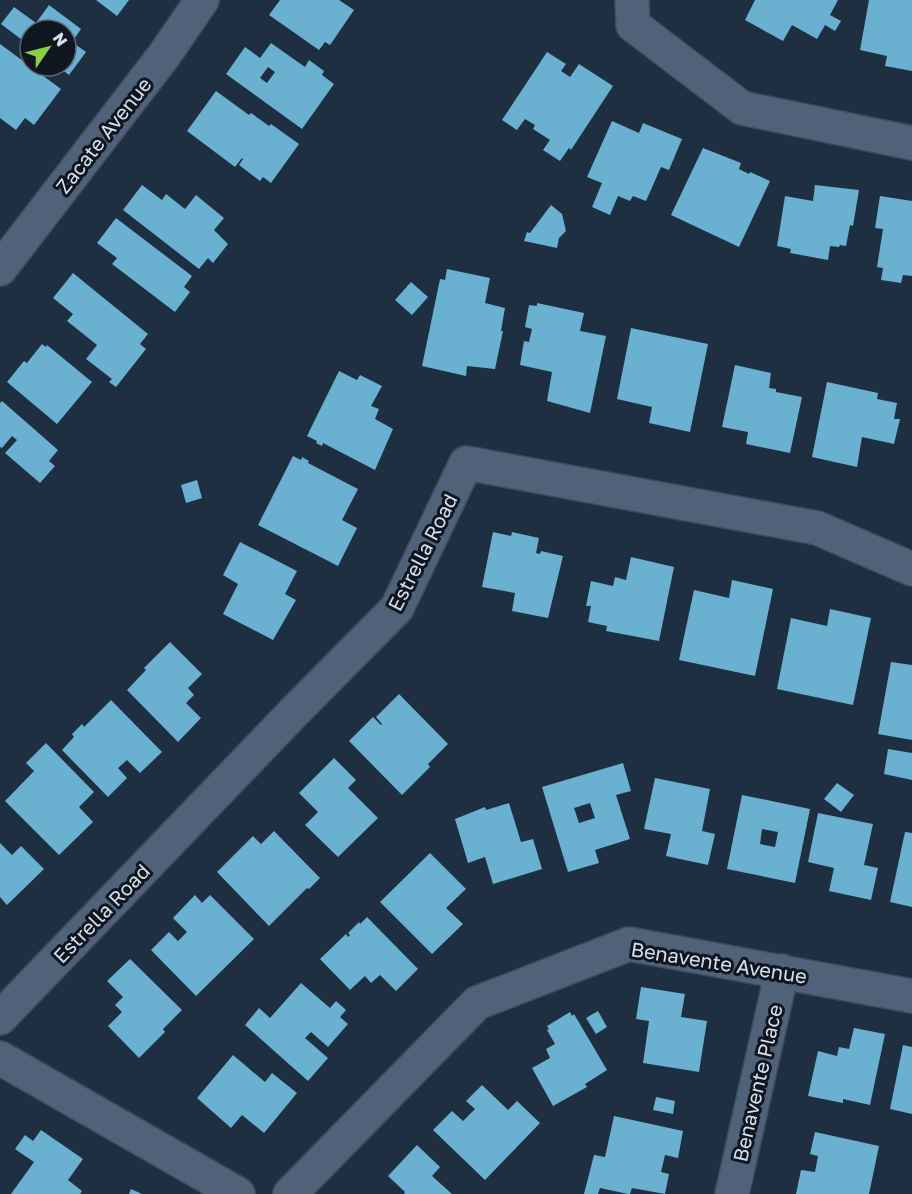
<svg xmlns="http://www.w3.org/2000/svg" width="912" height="1194" font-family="'Golos Text',sans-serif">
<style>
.building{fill:#69b0d1;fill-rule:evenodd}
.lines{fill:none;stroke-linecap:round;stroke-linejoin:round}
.minor-casing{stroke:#3d4b5b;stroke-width:36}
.minor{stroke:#506279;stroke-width:33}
.labels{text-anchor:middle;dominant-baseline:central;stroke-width:6;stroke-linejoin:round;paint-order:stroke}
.street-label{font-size:20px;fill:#d5e0ec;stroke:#0f161f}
</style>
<rect width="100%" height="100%" fill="#1e2f42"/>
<g class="building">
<path d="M 96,0 L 129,0 L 117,16 Z"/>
<path d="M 280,0 L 339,0 L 354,10 L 330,45 L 325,42 L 319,50 L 269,15 Z"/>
<path d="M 755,0 L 838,0 L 830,15 L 841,21 L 835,31 L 825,25 L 817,39 L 792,25 L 783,41 L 745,20 Z"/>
<path d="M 869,0 L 912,0 L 912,71 L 885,66 L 887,56 L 860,50 Z"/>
<path d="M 49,5 L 81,29 L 72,42 L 86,52 L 69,75 L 57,66 L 66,66 L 66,30 L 30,30 L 30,46 L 1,24 L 14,7 L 36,23 Z"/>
<path d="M 271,43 L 305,67 L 309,60 L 324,71 L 322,75 L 334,84 L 302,129 L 226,74 L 245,47 L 260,58 ZM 268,67 L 275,72 L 267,83 L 260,78 Z"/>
<path d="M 0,44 L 61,89 L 34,125 L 25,118 L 16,130 L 0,118 Z"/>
<path d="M 547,52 L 566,64 L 561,71 L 570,77 L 579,64 L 613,86 L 571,150 L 569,148 L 560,161 L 543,150 L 550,140 L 533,129 L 535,125 L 525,119 L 517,130 L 502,120 Z"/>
<path d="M 216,91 L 249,115 L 251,113 L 269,126 L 271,124 L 299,144 L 271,183 L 263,177 L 260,181 L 239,165 L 243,159 L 242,158 L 235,167 L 187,131 Z"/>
<path d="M 612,121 L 639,133 L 643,123 L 682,139 L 669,170 L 661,167 L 646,201 L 633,196 L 630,201 L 618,196 L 610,215 L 592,207 L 602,183 L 587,177 Z"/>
<path d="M 703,148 L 741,163 L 739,169 L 749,174 L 750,172 L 770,181 L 739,247 L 671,215 Z"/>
<path d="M 142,185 L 162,200 L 166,194 L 185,209 L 196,195 L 224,218 L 214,230 L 228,244 L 213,263 L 208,258 L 199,269 L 123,210 Z"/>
<path d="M 815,185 L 859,190 L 853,226 L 850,225 L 846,246 L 840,245 L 839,247 L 830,246 L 828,260 L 790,253 L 791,249 L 777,246 L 785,196 L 813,201 Z"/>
<path d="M 880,196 L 912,201 L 912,276 L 903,275 L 901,283 L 881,280 L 883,268 L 877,267 L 883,229 L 875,228 Z"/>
<path d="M 551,205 L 562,214 L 566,231 L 559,238 L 557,248 L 524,241 L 527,232 L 530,233 Z"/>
<path d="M 116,218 L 192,276 L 184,287 L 190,292 L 175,312 L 112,264 L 117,258 L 97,243 Z"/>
<path d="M 447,269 L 490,278 L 485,303 L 505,308 L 501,331 L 503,331 L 495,369 L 467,366 L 466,376 L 422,366 L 440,279 L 445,280 Z"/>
<path d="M 73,273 L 148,334 L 140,344 L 146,349 L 116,387 L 109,382 L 112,379 L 86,359 L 97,345 L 67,321 L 73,314 L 53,298 Z"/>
<path d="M 411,282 L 428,297 L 412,315 L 395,300 Z"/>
<path d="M 537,303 L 584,313 L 580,331 L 606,336 L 590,413 L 547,401 L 552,372 L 520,365 L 524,341 L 529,342 L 532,329 L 525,327 L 529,305 L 537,306 Z"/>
<path d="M 631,328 L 708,344 L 690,432 L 649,423 L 652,407 L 617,399 Z"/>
<path d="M 42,344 L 46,347 L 47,345 L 92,382 L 57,424 L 7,382 L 24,361 L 27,363 Z"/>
<path d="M 735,365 L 771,373 L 769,388 L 776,389 L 776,392 L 802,397 L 790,453 L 746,444 L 748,432 L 722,427 Z"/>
<path d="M 339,371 L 357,380 L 360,375 L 382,386 L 371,406 L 379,409 L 375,419 L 393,429 L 375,470 L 323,443 L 322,446 L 316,443 L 317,441 L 307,436 Z"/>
<path d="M 827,382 L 878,393 L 877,399 L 897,403 L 894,419 L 900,419 L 894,444 L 862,437 L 857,467 L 812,457 Z"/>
<path d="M 2,401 L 58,450 L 49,461 L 55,466 L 40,483 L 5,453 L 17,440 L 12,436 L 2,448 L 0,447 L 0,403 Z"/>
<path d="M 293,456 L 301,460 L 302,457 L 309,461 L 308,463 L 358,489 L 342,520 L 357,528 L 338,566 L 258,525 Z"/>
<path d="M 197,480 L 202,498 L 186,503 L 181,485 Z"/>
<path d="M 493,532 L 511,536 L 512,532 L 539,538 L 536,553 L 540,554 L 541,551 L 563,556 L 548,618 L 512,611 L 515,593 L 482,587 Z"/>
<path d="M 240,542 L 297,571 L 285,594 L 296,600 L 273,640 L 223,614 L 238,584 L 223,575 Z"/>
<path d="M 631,557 L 674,567 L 659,641 L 606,631 L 607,626 L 588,622 L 591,606 L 586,606 L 591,581 L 613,586 L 615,577 L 626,580 Z"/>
<path d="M 732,580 L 773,589 L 755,676 L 679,660 L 694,590 L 729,598 Z"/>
<path d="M 830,609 L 871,618 L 853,705 L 777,689 L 791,618 L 827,626 Z"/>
<path d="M 170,642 L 202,674 L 188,688 L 194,695 L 186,703 L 201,718 L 178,742 L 127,690 L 146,670 L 144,668 Z"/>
<path d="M 891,662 L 912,665 L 912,740 L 878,734 Z"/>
<path d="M 399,694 L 448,744 L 428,764 L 430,767 L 402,795 L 349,741 L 373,717 L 381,725 L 382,724 L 376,717 Z"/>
<path d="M 111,700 L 162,752 L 140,773 L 127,760 L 118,768 L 127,778 L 108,797 L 62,750 L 74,737 L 72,734 L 82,724 L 84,727 Z"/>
<path d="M 46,743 L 94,792 L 79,807 L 93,822 L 59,855 L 5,801 L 34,771 L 26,763 Z"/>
<path d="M 888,749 L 912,753 L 912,780 L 884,774 Z"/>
<path d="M 334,758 L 356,780 L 348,788 L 378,818 L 338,857 L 305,825 L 318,812 L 299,793 Z"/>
<path d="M 623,763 L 631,791 L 616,795 L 630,839 L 595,850 L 599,863 L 568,872 L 542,787 ZM 590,803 L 595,818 L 579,823 L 574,808 Z"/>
<path d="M 655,778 L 710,789 L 702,831 L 715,834 L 708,865 L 666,856 L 671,834 L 644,829 Z"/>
<path d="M 837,783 L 854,795 L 841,812 L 824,799 Z"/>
<path d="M 742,795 L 810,809 L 795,883 L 727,869 ZM 762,829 L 778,832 L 775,847 L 760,844 Z"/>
<path d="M 509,803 L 521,842 L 533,839 L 542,869 L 493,884 L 485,857 L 468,863 L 455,819 L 485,807 L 486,810 Z"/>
<path d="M 818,813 L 873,824 L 864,865 L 878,868 L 871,900 L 829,891 L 834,868 L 808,862 Z"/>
<path d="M 274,831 L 320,878 L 309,889 L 307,888 L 269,926 L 217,872 L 253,836 L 261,844 Z"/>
<path d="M 905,832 L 912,833 L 912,907 L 890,902 Z"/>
<path d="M 0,843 L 12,855 L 21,846 L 44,869 L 7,905 L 0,897 Z"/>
<path d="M 430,853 L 466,889 L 446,908 L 463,924 L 432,954 L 380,902 Z"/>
<path d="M 195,895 L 202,903 L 210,895 L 254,939 L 196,996 L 151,950 L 169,932 L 178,941 L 187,932 L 173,918 Z"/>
<path d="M 367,917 L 418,969 L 396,991 L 380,975 L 371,983 L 365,976 L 350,990 L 320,959 L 346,934 L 348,937 L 350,935 L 348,933 L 359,922 L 360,924 Z"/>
<path d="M 130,959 L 182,1010 L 163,1029 L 165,1032 L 139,1058 L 108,1026 L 122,1012 L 115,1005 L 123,997 L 107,981 Z"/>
<path d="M 301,983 L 330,1008 L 336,1001 L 346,1010 L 340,1017 L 348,1024 L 328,1047 L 311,1032 L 305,1038 L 328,1058 L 308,1081 L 245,1025 L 259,1008 L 270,1018 Z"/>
<path d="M 641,987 L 685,994 L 681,1017 L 707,1021 L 699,1072 L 643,1063 L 649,1021 L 636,1019 Z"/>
<path d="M 598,1011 L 607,1027 L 596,1034 L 586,1018 Z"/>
<path d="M 570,1012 L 572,1016 L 574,1014 L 607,1070 L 585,1084 L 587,1087 L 553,1106 L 532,1068 L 550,1058 L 546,1049 L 555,1044 L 547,1030 L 549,1029 L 547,1026 Z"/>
<path d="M 854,1028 L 885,1034 L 870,1105 L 843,1099 L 843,1103 L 808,1096 L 818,1051 L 837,1056 L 839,1047 L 849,1049 Z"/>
<path d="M 903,1045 L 912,1047 L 912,1114 L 890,1109 Z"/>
<path d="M 233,1055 L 265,1082 L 272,1073 L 297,1093 L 264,1133 L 242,1115 L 231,1128 L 197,1098 Z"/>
<path d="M 482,1085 L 508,1110 L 517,1101 L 540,1123 L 485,1180 L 433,1130 L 452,1111 L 463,1121 L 475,1109 L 466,1101 Z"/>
<path d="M 656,1097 L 675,1101 L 673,1114 L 653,1110 Z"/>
<path d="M 614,1116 L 683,1131 L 678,1158 L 665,1155 L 661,1172 L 669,1174 L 665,1194 L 632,1188 L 630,1194 L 628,1194 L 600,1188 L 598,1194 L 584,1194 L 594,1155 L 605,1157 Z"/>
<path d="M 41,1130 L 83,1159 L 68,1180 L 82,1191 L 80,1194 L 11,1194 L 34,1162 L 15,1149 L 25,1135 L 33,1141 Z"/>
<path d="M 815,1132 L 879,1146 L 869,1194 L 796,1194 L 801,1170 L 815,1172 L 818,1156 L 810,1154 Z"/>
<path d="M 417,1145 L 440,1167 L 432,1176 L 452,1194 L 404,1194 L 405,1192 L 388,1176 Z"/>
<path d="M 131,1189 L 142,1194 L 129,1194 Z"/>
</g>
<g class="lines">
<defs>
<g id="minor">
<path d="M 632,0 L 633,25 L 742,108 L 912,143"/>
<path d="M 0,269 L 165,54 L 202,0"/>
<path d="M 0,1018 L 295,711 L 397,608 L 466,463 L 817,528 L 912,569"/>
<path d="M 0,1058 L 238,1194"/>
<path d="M 290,1194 L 477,1003 L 629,944 L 912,996"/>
<path d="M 732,1194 L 782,971"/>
</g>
</defs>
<use href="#minor" class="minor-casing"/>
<use href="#minor" class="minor"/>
</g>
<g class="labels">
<g class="street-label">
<text transform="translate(103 135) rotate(-52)">Zacate Avenue</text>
<text transform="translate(422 552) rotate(-63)">Estrella Road</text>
<text transform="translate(101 913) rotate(-46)">Estrella Road</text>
<text transform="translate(719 962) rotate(9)">Benavente Avenue</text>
<text transform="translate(757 1083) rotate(-77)">Benavente Place</text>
</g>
</g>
<g transform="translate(48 48) rotate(55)"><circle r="28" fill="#0f161f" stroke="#5e6771" stroke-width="1.5"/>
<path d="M0-4.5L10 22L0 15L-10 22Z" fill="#89cf48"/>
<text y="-9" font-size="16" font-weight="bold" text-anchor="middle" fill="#d5e0ec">N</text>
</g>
</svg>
